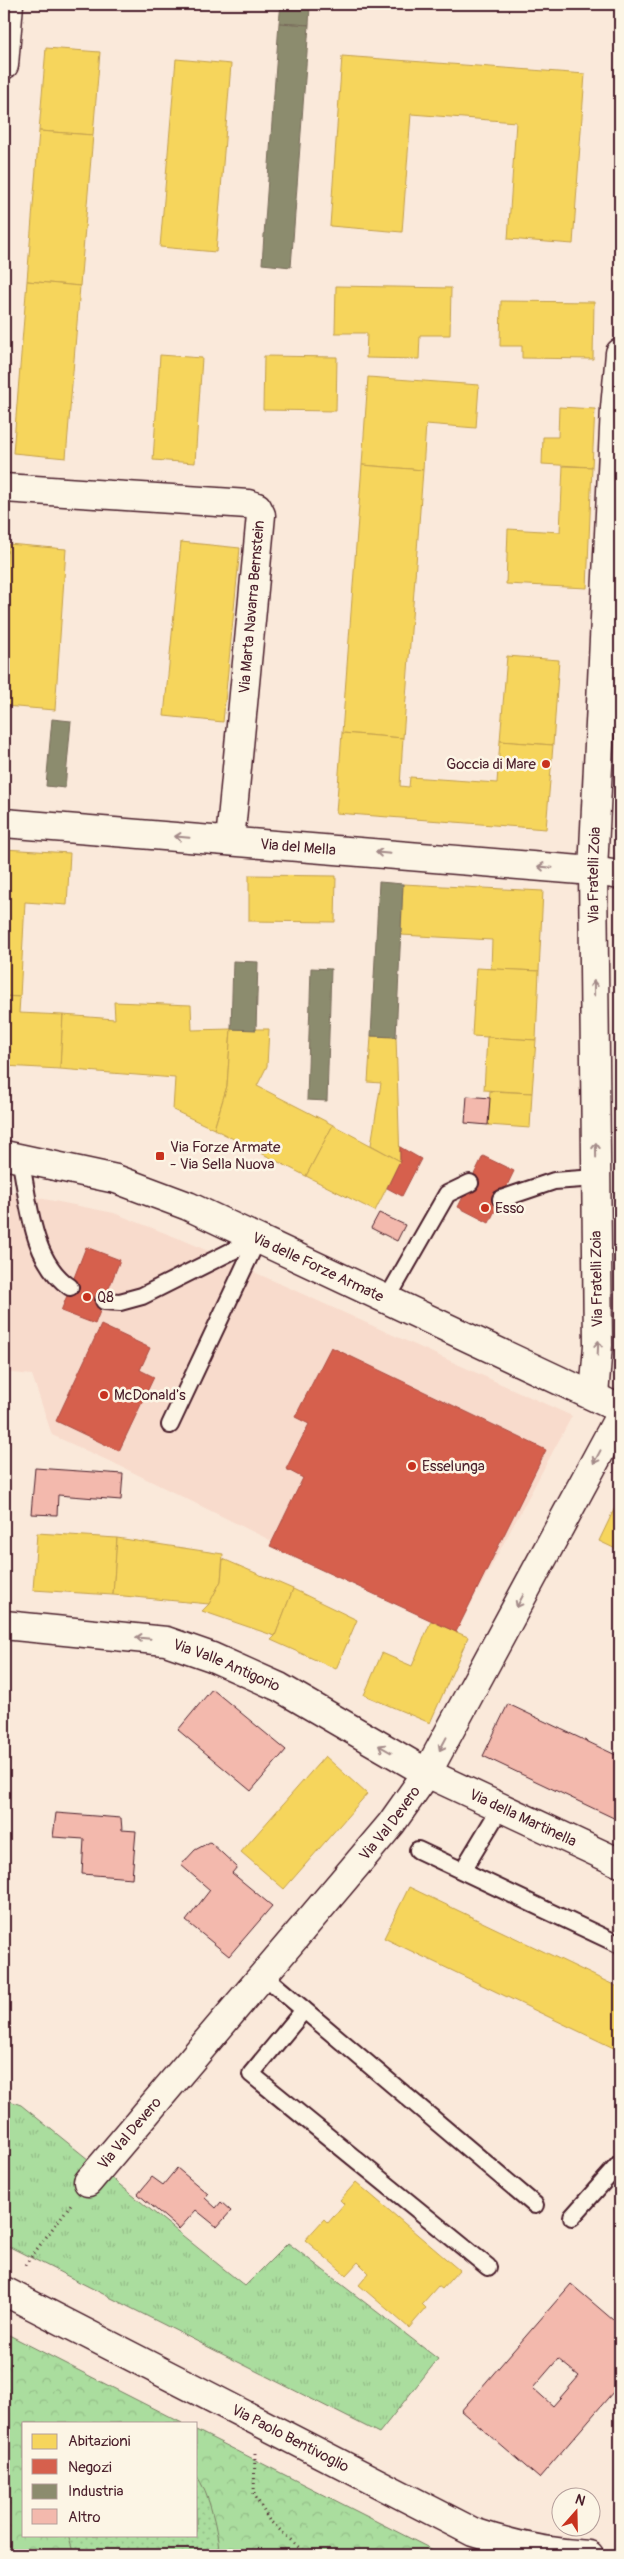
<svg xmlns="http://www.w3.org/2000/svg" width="624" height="2559" font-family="Pangolin,sans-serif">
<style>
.built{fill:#f8dbcc}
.grass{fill:url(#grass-tufts);stroke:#7a7e64}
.forest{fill:url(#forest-crowns);stroke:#7a7e64}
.park{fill:url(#park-dots);stroke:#7a7e64}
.homes{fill:#f6d55c;stroke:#c29e4d}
.shops{fill:#d6604d;stroke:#ac4c43}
.industry{fill:#8c8c6e;stroke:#786b5a}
.building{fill:#f3b9ad;stroke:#4a1f2b;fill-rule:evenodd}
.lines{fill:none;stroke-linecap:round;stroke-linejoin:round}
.lane-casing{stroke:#4a1f2b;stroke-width:20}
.street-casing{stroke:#4a1f2b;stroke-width:31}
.secondary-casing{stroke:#4a1f2b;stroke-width:31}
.path{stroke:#4a1f2b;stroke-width:3;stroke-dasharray:1 4;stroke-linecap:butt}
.lane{stroke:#fcf5e5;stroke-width:16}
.street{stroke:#fcf5e5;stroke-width:28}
.secondary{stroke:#fcf5e5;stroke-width:28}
.oneway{stroke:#a38a88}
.poi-dot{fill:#c8321e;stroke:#fcf5e5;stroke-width:2}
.labels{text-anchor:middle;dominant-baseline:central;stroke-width:5;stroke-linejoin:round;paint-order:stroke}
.street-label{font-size:15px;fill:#4a1f2b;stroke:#fcf5e5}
.poi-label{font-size:15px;fill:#4a1f2b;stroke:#fcf5e5;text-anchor:start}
</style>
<defs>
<pattern id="grass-tufts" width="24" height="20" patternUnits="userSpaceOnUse" patternTransform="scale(1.25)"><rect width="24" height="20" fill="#aadd9e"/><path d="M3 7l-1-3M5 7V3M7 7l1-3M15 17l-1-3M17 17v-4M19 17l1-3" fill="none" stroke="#94bd88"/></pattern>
<pattern id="forest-crowns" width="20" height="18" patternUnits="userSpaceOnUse" patternTransform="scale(1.25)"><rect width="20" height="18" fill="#aadd9e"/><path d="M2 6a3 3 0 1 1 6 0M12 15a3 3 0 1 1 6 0" fill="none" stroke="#94bd88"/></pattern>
<pattern id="park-dots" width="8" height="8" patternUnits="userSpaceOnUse" patternTransform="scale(1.25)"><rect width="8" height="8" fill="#aadd9e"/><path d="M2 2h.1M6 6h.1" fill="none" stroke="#94bd88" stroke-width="1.8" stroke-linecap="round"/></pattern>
</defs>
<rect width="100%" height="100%" fill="#fae9da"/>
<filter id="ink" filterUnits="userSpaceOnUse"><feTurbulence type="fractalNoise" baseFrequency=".02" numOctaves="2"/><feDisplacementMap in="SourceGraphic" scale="10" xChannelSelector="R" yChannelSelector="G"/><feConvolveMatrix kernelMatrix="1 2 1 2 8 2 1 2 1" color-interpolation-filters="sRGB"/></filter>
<g filter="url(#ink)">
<path class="built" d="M 4,1191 L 114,1213 L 188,1242 L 572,1416 L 456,1632 L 120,1466 L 52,1435 L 32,1375 L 4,1372 Z"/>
<path class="grass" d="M 4,2099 L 21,2105 L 245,2286 L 288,2243 L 438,2359 L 379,2433 L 4,2244 Z"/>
<path class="forest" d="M 9,2335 L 182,2423 L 24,2423 L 24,2535 L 196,2535 L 196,2430 L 443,2555 L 4,2555 L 4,2336 Z"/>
<path class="park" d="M 196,2475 C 209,2492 219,2534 219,2555 L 74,2555 L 68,2535 L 196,2535 Z"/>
<g class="homes">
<path d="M 46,48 L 100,52 L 93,135 L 39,131 Z"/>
<path d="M 342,56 L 585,74 L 573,244 L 508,239 L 516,122 L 411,114 L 402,232 L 330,226 Z"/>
<path d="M 176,59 L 231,64 L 216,252 L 160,247 Z"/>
<path d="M 39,131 L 93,135 L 80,286 L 27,281 Z"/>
<path d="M 27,281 L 80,286 L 66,458 L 13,453 Z"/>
<path d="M 336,286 L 451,288 L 450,335 L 420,335 L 419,359 L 366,358 L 367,333 L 335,333 Z"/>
<path d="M 501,301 L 594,302 L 593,359 L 522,358 L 522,346 L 500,346 Z"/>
<path d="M 160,355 L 202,358 L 195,463 L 153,460 Z"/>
<path d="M 264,356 L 337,357 L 336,411 L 263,410 Z"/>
<path d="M 368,377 L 479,385 L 476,428 L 426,424 L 423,470 L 362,465 Z"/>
<path d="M 559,407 L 595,409 L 592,467 L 542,464 L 543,437 L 558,437 Z"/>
<path d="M 362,465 L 423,470 L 403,738 L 342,733 Z"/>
<path d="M 563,466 L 592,467 L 587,588 L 506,584 L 508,529 L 560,532 Z"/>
<path d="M 181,542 L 240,548 L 223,722 L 164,716 Z"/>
<path d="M 8,544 L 66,549 L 55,710 L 4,706 L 4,606 Z"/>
<path d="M 507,656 L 559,660 L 553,745 L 500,741 Z"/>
<path d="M 342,733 L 403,738 L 400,786 L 409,787 L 410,777 L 497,783 L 500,741 L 553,745 L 546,829 L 336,813 Z"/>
<path d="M 4,849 L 70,853 L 67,905 L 25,902 L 20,997 L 4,996 Z"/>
<path d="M 249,875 L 336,876 L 335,922 L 249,921 Z"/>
<path d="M 403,884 L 543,891 L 539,971 L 491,969 L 492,940 L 401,935 Z"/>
<path d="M 476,968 L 539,971 L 536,1040 L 472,1036 Z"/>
<path d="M 4,996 L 20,997 L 19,1013 L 63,1015 L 60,1069 L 4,1066 Z"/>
<path d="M 114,1002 L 191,1005 L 192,1030 L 231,1029 L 227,1086 L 214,1129 L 173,1110 L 175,1078 L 60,1069 L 63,1015 L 115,1019 Z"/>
<path d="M 231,1029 L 269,1029 L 267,1066 L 257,1086 L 333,1125 L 306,1176 L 214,1129 L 227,1086 Z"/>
<path d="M 371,1036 L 396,1037 L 400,1161 L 371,1145 L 381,1083 L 368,1082 Z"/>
<path d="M 487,1037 L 536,1040 L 532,1093 L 484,1090 Z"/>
<path d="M 490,1091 L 532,1093 L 530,1128 L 488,1125 Z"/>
<path d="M 333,1125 L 400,1161 L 375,1211 L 306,1176 Z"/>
<path d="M 620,1497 L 620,1551 L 599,1541 Z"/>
<path d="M 37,1533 L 117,1538 L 113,1595 L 33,1590 Z"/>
<path d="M 117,1538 L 223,1554 L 221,1581 L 209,1604 L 113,1595 Z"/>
<path d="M 223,1559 L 293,1589 L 275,1636 L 202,1611 L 209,1604 L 221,1581 Z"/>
<path d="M 293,1589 L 357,1620 L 336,1669 L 271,1640 L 275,1636 Z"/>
<path d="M 431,1621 L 468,1637 L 430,1723 L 364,1695 L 382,1653 L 412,1666 Z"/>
<path d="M 325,1756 L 367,1794 L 284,1889 L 241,1852 Z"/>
<path d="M 409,1887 L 620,1988 L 620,2051 L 384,1938 Z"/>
<path d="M 356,2182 L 459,2270 L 442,2289 L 438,2286 L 422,2304 L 426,2308 L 409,2328 L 359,2285 L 369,2273 L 358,2262 L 346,2275 L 305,2240 L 324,2219 L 328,2223 L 344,2204 L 340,2200 Z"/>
</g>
<g class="shops">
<path d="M 400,1147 L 421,1159 L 402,1196 L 387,1188 L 400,1161 Z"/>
<path d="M 483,1156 L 514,1171 L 489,1223 L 458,1207 Z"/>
<path d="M 86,1247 L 120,1260 L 95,1324 L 61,1311 Z"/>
<path d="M 101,1325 L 150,1348 L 140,1370 L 154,1377 L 119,1451 L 56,1421 Z"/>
<path d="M 331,1347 L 546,1450 L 456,1632 L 270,1546 L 303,1478 L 286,1469 L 309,1424 L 295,1417 Z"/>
</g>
<g class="industry">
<path d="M 281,4 L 310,4 L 309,25 L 279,23 Z"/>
<path d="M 279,23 L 309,25 L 291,267 L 262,264 Z"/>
<path d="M 52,719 L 71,721 L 65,788 L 46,786 Z"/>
<path d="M 379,882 L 403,884 L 396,1037 L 371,1036 Z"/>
<path d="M 233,961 L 258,962 L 256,1030 L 231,1029 Z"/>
<path d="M 311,968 L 331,969 L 327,1101 L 307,1100 Z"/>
</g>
<g class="building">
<path d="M 467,1096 L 490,1098 L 488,1125 L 465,1123 Z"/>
<path d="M 379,1213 L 405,1225 L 397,1241 L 371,1228 Z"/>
<path d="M 35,1468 L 123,1474 L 121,1500 L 58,1495 L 57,1515 L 31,1514 Z"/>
<path d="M 212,1689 L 286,1750 L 251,1791 L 178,1730 Z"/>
<path d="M 508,1704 L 620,1757 L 620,1821 L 483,1756 Z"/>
<path d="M 56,1813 L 121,1818 L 122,1830 L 136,1831 L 132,1878 L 82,1874 L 84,1839 L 53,1837 Z"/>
<path d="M 210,1842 L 237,1867 L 232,1873 L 272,1906 L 229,1956 L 186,1921 L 210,1890 L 181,1865 L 195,1850 Z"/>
<path d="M 177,2168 L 208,2194 L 205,2198 L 216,2208 L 221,2202 L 231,2211 L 217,2227 L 196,2210 L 179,2229 L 138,2194 L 152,2177 L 163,2185 Z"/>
<path d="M 571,2284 L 620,2326 L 620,2384 L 539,2478 L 461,2411 ZM 558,2359 L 579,2376 L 553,2406 L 533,2388 Z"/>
</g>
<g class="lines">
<defs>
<g id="lane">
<path d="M 20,1158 C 29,1201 31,1261 70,1287"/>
<path d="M 501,1199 L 554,1181 L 596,1178"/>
<path d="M 387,1299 L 447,1194 L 470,1183"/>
<path d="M 104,1301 L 120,1302 L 142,1296 L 258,1238"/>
<path d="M 170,1425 L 258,1238"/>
<path d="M 418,1850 L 620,1945"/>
<path d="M 463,1870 L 501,1807"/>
<path d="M 263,1975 L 535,2205"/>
<path d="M 304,2010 L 251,2074 L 488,2267"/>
<path d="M 572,2217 L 620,2163"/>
</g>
<g id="street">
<path d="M 4,65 L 9,4"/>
<path d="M 4,488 L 248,504 L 257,507 L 261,515 L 230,841"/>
<path id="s1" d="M 4,823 L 593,871 L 620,875"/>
<path id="s2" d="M 594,1396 L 598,1345 L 593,871 L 615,408 L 620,353"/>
<path id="s3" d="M 4,1625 L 166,1641 L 212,1657 L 279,1687 L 427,1773 L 620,1863"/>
<path id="s4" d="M 88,2182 L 391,1824 L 427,1773 L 620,1415"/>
<path id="s5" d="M 4,2291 L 473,2532 C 511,2545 548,2553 589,2555"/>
</g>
<g id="secondary">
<path id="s6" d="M 4,1155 L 116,1179 L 188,1206 L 620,1409"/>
</g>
</defs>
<use href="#lane" class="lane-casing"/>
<use href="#street" class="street-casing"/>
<use href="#secondary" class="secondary-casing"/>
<g class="path">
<path d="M 25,2265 L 71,2204"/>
<path d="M 255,2453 L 254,2494 L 269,2520 L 307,2555"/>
</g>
<use href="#lane" class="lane"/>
<use href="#street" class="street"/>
<use href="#secondary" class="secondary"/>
</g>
<defs><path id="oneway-shaft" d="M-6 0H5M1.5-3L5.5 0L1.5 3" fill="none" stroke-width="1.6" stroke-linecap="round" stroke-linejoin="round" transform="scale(1.25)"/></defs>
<g class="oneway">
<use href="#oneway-shaft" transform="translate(182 837) rotate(-175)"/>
<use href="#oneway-shaft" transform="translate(383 853) rotate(-175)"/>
<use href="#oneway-shaft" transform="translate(545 867) rotate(-175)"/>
<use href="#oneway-shaft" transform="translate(594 988) rotate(-91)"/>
<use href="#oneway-shaft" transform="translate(596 1150) rotate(-91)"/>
<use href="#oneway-shaft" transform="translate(598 1348) rotate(-87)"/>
<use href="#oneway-shaft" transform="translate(597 1457) rotate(118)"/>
<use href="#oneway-shaft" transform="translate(520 1601) rotate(118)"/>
<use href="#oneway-shaft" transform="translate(143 1638) rotate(-175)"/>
<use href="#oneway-shaft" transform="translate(443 1744) rotate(118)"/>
<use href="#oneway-shaft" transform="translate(385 1749) rotate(-150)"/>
</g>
</g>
<g class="poi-dot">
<circle cx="546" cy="764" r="5"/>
<rect x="155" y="1151" width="10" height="10" rx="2.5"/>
<circle cx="485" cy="1208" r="5"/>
<circle cx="87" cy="1297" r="5"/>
<circle cx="104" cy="1395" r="5"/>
<circle cx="412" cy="1466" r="5"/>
</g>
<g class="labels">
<g class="street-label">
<text transform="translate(252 607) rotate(-85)">Via Marta Navarra Bernstein</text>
<text stroke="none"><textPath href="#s1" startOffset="295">Via del Mella</textPath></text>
<text stroke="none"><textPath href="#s2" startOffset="521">Via Fratelli Zoia</textPath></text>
<text stroke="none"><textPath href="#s6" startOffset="335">Via delle Forze Armate</textPath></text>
<text transform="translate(597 1279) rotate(-91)">Via Fratelli Zoia</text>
<text stroke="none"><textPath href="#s3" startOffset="228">Via Valle Antigorio</textPath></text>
<text stroke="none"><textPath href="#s3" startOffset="562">Via della Martinella</textPath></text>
<text stroke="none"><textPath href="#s4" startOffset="469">Via Val Devero</textPath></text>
<text stroke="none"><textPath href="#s4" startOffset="64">Via Val Devero</textPath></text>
<text stroke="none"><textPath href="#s5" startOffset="322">Via Paolo Bentivoglio</textPath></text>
</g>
<g class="poi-label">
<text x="536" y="764" text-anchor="end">Goccia di Mare</text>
<text x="170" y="1147">Via Forze Armate<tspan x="170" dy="17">- Via Sella Nuova</tspan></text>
<text x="495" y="1208">Esso</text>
<text x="97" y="1297">Q8</text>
<text x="114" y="1395">McDonald's</text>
<text x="422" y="1466">Esselunga</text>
</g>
</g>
<rect width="624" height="2559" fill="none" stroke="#fcf5e5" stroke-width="20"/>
<rect x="10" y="10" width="604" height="2539" fill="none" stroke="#4a1f2b" stroke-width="2" filter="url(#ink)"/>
<rect x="22" y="2422" width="175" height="115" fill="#fcf5e5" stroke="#b59f9b"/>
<rect x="32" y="2434" width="25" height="15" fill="#f6d55c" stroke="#b59f9b"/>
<text x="68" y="2446" font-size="15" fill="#4a1f2b">Abitazioni</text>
<rect x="32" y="2459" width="25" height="15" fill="#d6604d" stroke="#b59f9b"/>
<text x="68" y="2472" font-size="15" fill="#4a1f2b">Negozi</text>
<rect x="32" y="2484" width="25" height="15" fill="#8c8c6e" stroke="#b59f9b"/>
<text x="68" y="2496" font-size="15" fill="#4a1f2b">Industria</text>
<rect x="32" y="2509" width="25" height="15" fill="#f3b9ad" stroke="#b59f9b"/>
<text x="68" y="2522" font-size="15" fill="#4a1f2b">Altro</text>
<g transform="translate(576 2512) rotate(20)"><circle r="24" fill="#fcf5e5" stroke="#b59f9b"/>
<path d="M0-4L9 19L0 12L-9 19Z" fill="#c8321e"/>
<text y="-8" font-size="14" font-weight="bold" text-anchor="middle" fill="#4a1f2b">N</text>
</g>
</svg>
